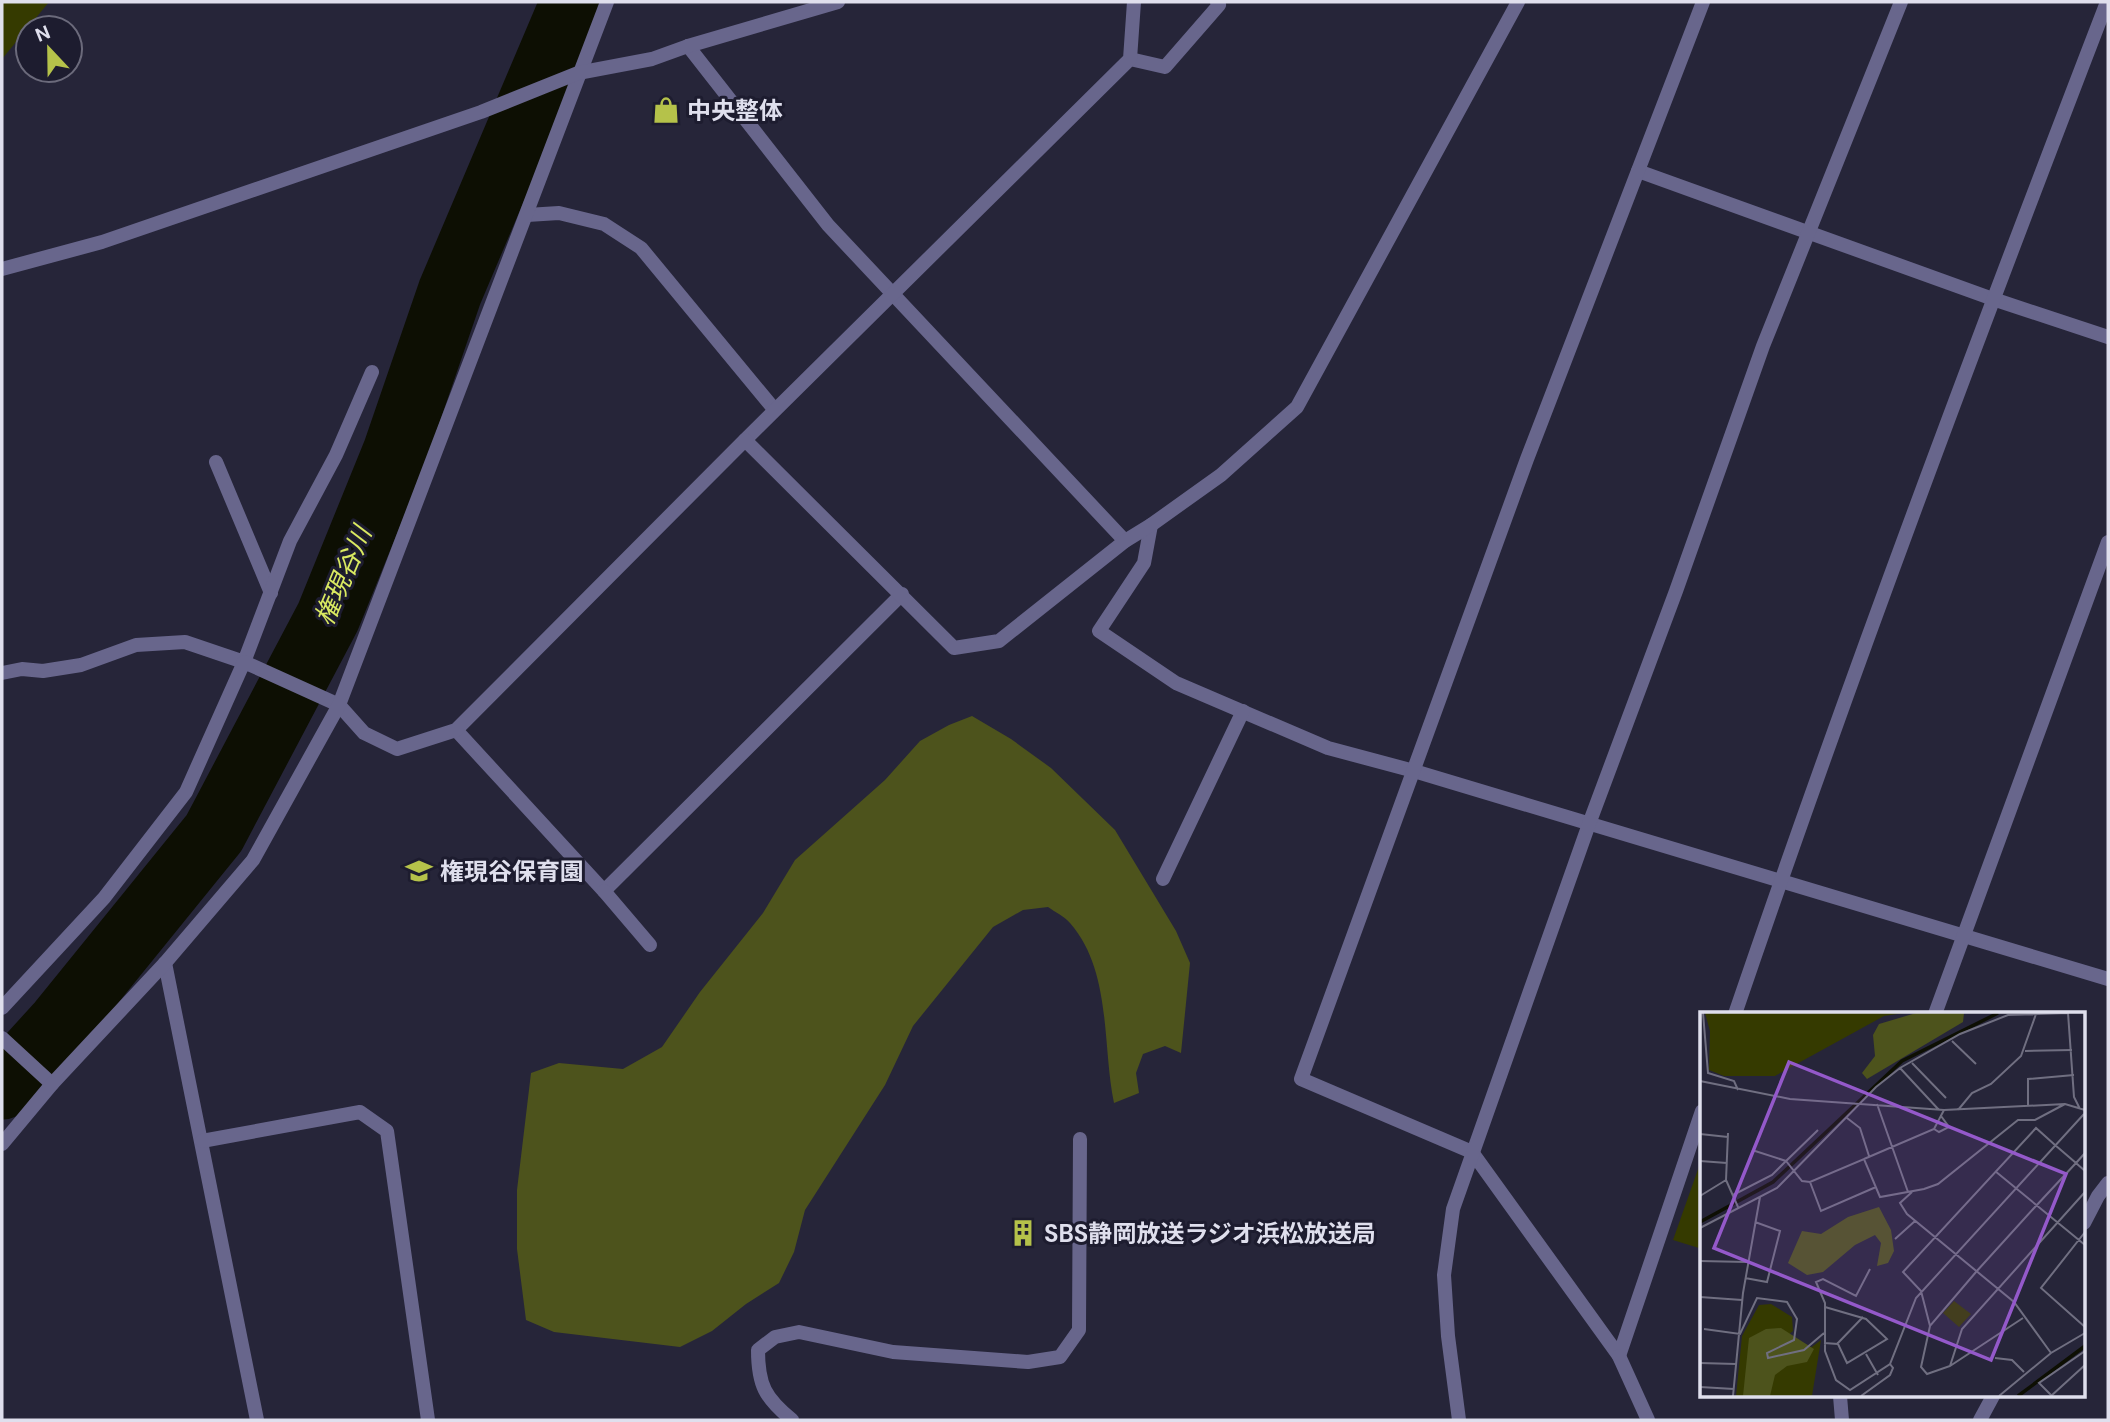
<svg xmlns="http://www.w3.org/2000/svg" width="2110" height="1422" font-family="'DM Sans','Noto Sans JP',sans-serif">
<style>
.green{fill:#353a00}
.forest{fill:#4d531c}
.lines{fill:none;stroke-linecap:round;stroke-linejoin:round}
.river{stroke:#0d0f03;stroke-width:65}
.minor{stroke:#68668c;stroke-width:14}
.tertiary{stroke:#68668c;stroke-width:14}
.labels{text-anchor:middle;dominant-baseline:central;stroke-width:6;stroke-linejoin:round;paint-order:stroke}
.poi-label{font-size:24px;font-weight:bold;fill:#dfdfed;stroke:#1d1c2f;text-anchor:start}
.water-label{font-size:26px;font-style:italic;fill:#dae961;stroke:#1d1c2f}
.inset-river{fill:none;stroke:#0d0f03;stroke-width:3.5}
.inset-road{fill:none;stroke:#706f81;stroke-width:2}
.view{fill:#9459ca;fill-opacity:0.15;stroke:#9459ca;stroke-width:3.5}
.inset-edge{fill:none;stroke:#dfdfed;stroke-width:3.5}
</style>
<rect width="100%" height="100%" fill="#262539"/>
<g class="green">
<path d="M 2,2 L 49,2 L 2,59 Z"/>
<path d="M 1702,1158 L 1702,1249 L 1673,1240 Z"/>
</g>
<path class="forest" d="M 972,716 L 1011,739 L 1051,768 L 1115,830 L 1176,931 L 1190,963 L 1181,1053 L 1165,1046 L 1143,1054 L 1136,1073 L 1139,1093 L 1114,1103 C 1102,1045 1112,971 1070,923 C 1064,916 1055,912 1048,907 L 1023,910 L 993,927 L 913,1026 L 885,1085 L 805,1210 L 794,1252 L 779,1283 L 746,1304 L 712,1331 L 680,1347 L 554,1332 L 526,1320 L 517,1249 L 517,1190 L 531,1073 L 559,1063 L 623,1069 L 662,1047 L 700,992 L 763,913 L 795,860 L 885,780 L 920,741 L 949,725 Z"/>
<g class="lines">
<path class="river" d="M 2,1087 L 60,1023 L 214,833 L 328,617 L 395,452 L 450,292 L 573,2"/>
<g class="minor">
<path d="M 688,46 L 828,225 L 1125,541"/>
<path d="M 1130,59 L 1165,67 L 1219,5 L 1217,2"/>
<path d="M 1638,171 L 1993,299 L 2108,337"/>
<path d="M 527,215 L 559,213 L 604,224 L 641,248 L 774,409"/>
<path d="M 745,440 L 1130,59 L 1134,2"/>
<path d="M 216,462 L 271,593"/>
<path d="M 1151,525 L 1144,563 L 1099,631 L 1176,683 L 1328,748 L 1414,771 L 2108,979"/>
<path d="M 2,673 L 22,669 L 43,671 L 81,665 L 136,645 L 185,642 L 244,662 L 290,541 L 336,455 L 372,372"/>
<path d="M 456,730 L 604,891 L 902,594"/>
<path d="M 1163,879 L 1243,711"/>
<path d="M 604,891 L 650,945"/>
<path d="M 165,963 L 257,1420"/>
<path d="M 2,1008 L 104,898 L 186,792 L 244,662 L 339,705 L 364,733 L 397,749 L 456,730 L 745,440 L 954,648 L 999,641 L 1125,541 L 1151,525 L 1221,475 L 1297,407 L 1518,2"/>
<path d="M 1735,1014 C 1851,674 1978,337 2107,2"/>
<path d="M 1935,1014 L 2108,542"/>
<path d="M 2,1038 L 52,1084"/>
<path d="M 1702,1111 L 1619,1356 L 1472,1152 L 1301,1079 L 1527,459 L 1703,2"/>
<path d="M 202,1141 L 360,1112 L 387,1131 L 428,1420"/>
<path d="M 2,1144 L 52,1084 L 165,963 L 253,860 L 339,705 L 607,2"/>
<path d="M 2084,1223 L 2098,1196 L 2108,1183"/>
<path d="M 1619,1356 L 1648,1420"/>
<path d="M 1840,1396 L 1842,1420"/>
<path d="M 792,1420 C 765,1398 758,1385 758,1350 L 775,1337 L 799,1332 L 893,1352 L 1028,1362 L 1060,1357 L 1079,1330 L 1080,1139"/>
<path d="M 1459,1420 L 1448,1336 L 1444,1275 L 1453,1209 L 1589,824 L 1676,591 L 1763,346 L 1901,2"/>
<path d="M 1980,1420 L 1993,1396"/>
</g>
<path class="tertiary" d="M 2,269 L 102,242 L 481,112 L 578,73 L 652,59 L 688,46 L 838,2"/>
</g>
<defs>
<symbol id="shop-bare" viewBox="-9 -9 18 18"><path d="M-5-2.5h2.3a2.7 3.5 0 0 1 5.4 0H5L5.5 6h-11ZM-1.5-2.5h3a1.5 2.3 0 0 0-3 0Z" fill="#b5c24a" stroke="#1d1c2f" stroke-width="2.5" paint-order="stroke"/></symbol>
<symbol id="school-bare" viewBox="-9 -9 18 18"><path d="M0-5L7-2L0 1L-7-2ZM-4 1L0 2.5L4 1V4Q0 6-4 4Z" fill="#b5c24a" stroke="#1d1c2f" stroke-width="2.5" paint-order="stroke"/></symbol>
<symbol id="building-bare" viewBox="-9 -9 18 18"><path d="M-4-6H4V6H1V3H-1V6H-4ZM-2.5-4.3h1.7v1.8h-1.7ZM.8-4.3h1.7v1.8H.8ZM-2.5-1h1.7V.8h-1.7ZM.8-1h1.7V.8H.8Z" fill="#b5c24a" stroke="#1d1c2f" stroke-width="2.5" paint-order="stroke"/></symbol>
</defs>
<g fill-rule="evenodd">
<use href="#shop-bare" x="647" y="91" width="38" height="38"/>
<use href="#school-bare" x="400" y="852" width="38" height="38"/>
<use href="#building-bare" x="1004" y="1214" width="38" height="38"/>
</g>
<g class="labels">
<g class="poi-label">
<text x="687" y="110">中央整体</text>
<text x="440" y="871">権現谷保育園</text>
<text x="1044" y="1233">SBS静岡放送ラジオ浜松放送局</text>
</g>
<g class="water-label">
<text transform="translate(343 576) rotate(-67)">権現谷川</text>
</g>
</g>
<g transform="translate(1700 1012)">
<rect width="385" height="385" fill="#262539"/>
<path d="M 5,1 L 204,1 L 184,4 L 75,64 L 24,64 L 9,58 L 10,19 ZM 254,289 L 271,302 L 259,315 L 243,301 ZM 71,292 L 92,305 L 93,319 L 87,324 L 109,337 L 121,328 L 112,384 L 36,384 L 42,324 L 59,293 Z" fill="#353a00"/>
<path d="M 216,1 L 264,1 L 263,10 L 167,67 L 162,61 L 175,44 L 173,23 L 179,12 ZM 179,195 L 191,218 L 194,239 L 188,251 L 177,254 L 181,231 L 175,223 L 155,233 L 123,260 L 107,263 L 88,251 L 102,219 L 121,222 L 148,205 ZM 81,316 L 114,337 L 107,350 L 87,354 L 75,363 L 70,384 L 43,384 L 49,326 L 66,317 Z" fill="#4d531c"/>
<path class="inset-river" d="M 0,210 L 73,170 L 202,49 L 298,1M 318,384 L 385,334"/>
<path class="inset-road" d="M 3,1 L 8,61 L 34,69 L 38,78M 368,1 L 374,85 L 380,97M 252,29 L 276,52M 325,39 L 372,38M 212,51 L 246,86M 200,56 L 239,98M 0,69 L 90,87 L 244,98 L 365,92 L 385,98M 177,92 L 208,180M 328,93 L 328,67 L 374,63M 258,98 L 272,81 L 291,72 L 321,44 L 336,2M 147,106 L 160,116 L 169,144M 234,117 L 239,120 L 249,115 L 241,104M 28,121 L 26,168 L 38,195M 0,122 L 28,125M 52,138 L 86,149 L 118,118M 385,141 L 376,151 L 335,195 L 276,260 L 230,314 L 221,279 L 203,260 L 336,116 L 355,133 L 376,151 L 385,159M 164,147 L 234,117 L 244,98M 0,149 L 27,151M 295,159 L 385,233M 110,170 L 121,199 L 176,175M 212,180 L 200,191 L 207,202 L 314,290 L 351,341M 33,183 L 72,163 L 86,149 L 102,169 L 110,170 L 164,147 L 180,185 L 224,177 L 238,172 L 318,108 L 335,108 L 365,92M 0,184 L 26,168M 0,216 L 77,176 L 176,75 L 200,56 L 260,22 L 308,3 L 368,1M 385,220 L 341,276 L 385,315M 195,227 L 215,209M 0,249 L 47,250M 170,257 L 156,284 L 123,267 L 116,270 L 125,291 L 125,339 L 136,368 L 150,378 L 190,352 L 216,286 L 384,102M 45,266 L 67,270 L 80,219 L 55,210M 0,285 L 42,288M 230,314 L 221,355 L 227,362 L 250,354 L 262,317 L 385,180M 4,317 L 40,322 L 57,286 L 87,290 L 97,307 L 94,328 L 67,341 L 68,346 L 104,338 L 124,321M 124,331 L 138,332 L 147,351 L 187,327 L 166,307 L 125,295M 137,332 L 163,305M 166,342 L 178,363M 295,346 L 312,348 L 324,360M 0,351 L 36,352M 250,354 L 323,306M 0,375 L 34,377M 33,384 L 43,281 L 60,185M 161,384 L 190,363 L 193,356 L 190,352M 299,384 L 351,341 L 385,321M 351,384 L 385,353M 352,384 L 339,371 L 385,339"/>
<path class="view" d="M 89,50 L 366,162 L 291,348 L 14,236 Z"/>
<rect width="385" height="385" class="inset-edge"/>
</g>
<rect width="2110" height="1422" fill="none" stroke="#dfdfed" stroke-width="7"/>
<g transform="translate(49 49) rotate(338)"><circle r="33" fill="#1d1c2f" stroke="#6b6a7b" stroke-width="2"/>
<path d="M0-5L12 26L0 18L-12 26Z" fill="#b5c24a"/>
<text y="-10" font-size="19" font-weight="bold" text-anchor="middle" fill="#dfdfed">N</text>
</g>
</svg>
